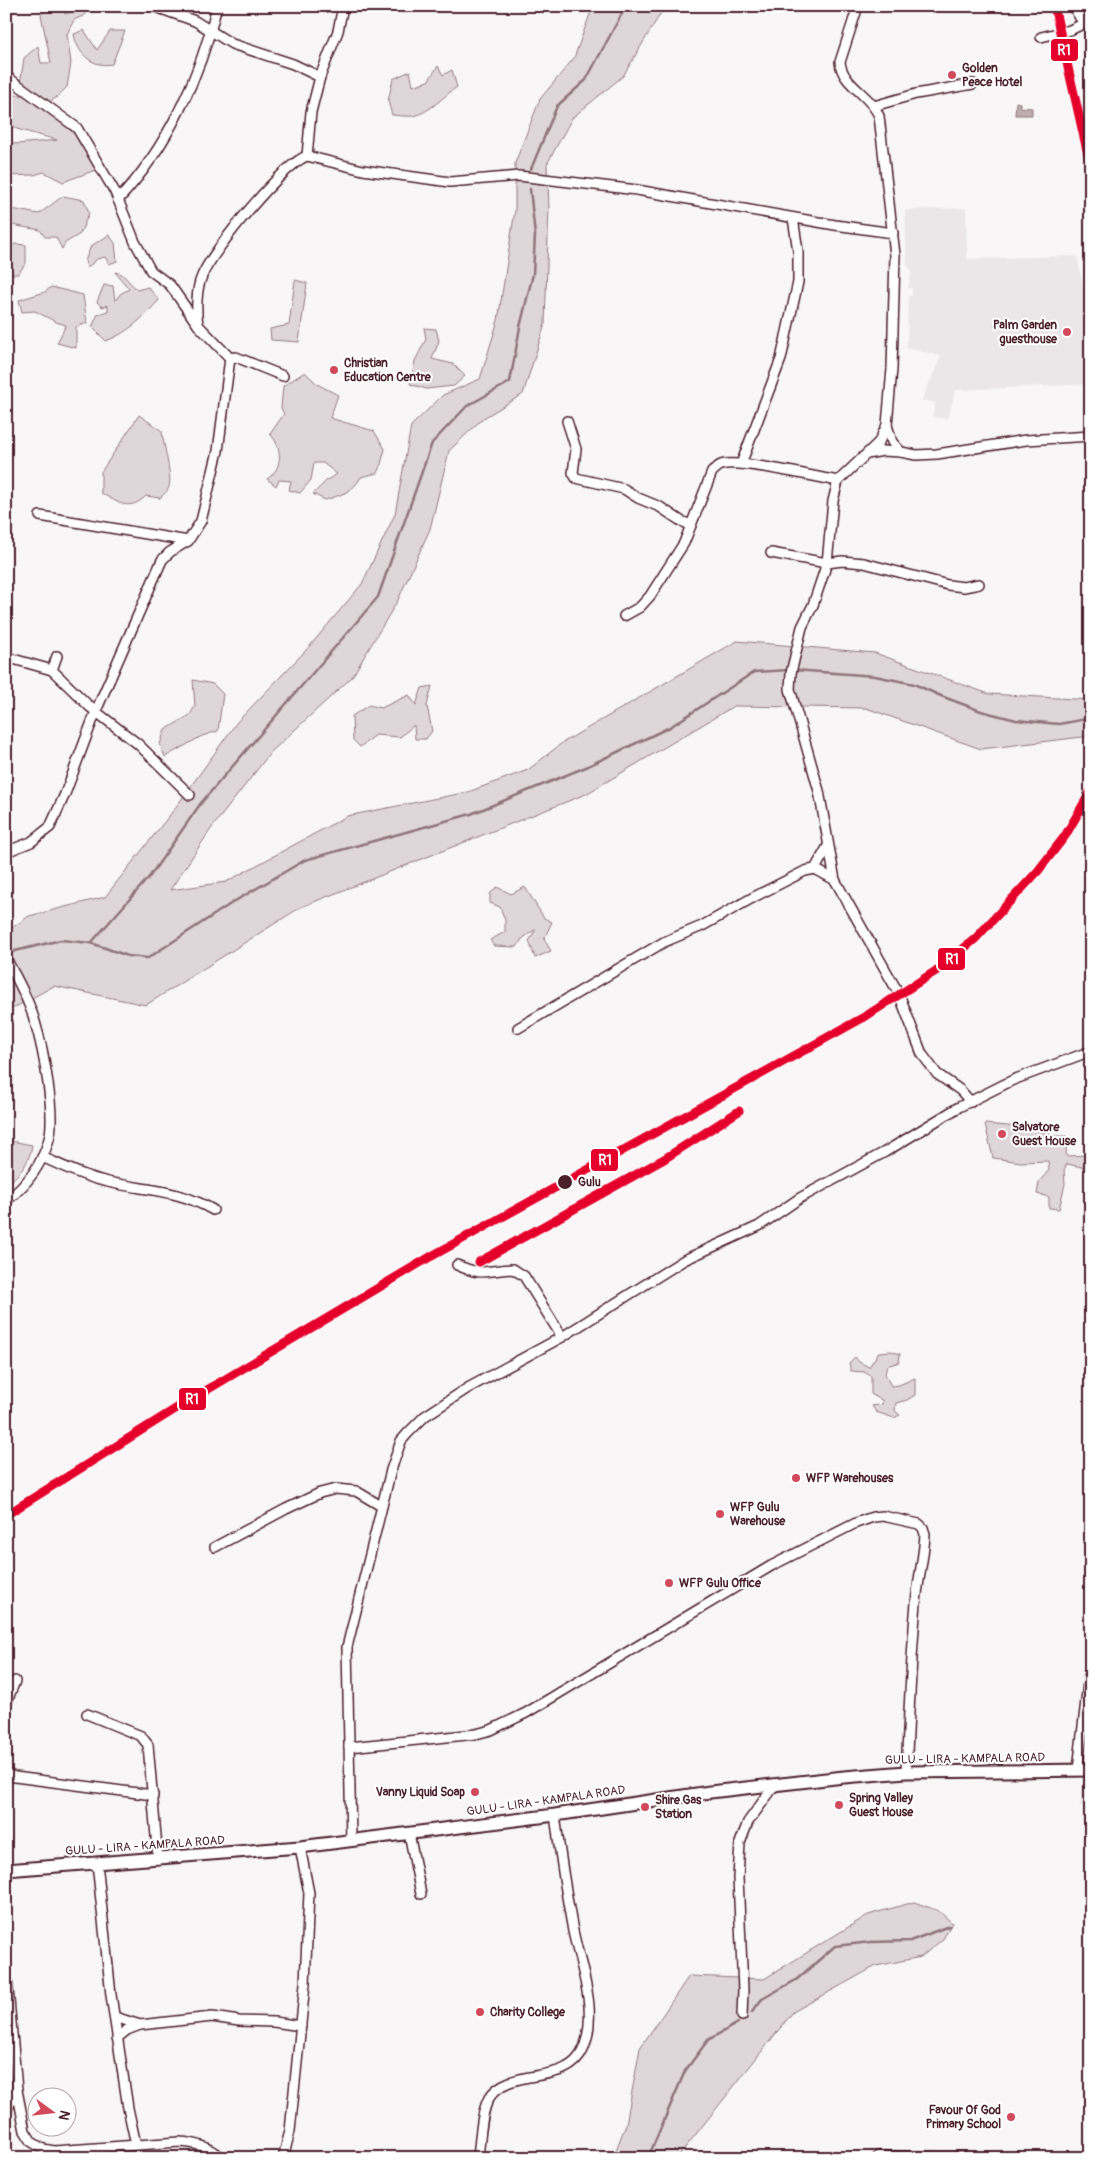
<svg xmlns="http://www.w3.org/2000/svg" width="1097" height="2164" font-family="Pangolin,sans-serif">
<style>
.built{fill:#ebe6e8}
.green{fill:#ded6d9;stroke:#947a82}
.water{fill:#bdadb0;stroke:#8f747b}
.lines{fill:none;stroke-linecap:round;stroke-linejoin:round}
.stream{stroke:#8f747b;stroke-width:2.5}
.minor-casing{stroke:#4a1f2b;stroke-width:12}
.major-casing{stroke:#4a1f2b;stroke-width:15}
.minor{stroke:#fff;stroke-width:9}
.major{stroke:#fff;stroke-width:11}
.rail-1-casing{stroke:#fff;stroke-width:12}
.rail-1{stroke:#e4002b;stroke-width:9}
.poi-dot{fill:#d1495b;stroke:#fff;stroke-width:2}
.stop-dot{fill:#4a1f2b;stroke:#fff;stroke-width:2}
.labels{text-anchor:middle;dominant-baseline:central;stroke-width:4;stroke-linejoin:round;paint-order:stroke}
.poi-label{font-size:12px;font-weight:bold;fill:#4a1f2b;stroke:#fff;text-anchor:start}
.stop-label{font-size:12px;font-weight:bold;fill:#4a1f2b;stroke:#fff;text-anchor:start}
.street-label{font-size:12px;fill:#4a1f2b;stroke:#fff}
.line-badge{stroke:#fff;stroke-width:2}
.badge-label{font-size:14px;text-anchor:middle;font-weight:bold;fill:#fff}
</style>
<rect width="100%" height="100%" fill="#f8f6f7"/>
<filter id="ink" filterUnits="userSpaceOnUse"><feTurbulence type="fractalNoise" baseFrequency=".02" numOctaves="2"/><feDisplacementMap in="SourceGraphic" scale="10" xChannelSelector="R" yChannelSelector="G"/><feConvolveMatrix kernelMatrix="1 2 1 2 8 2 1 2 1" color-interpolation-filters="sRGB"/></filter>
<g filter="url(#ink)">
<g class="built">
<path d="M 966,208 L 967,259 L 1077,256 L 1091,328 L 1091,384 L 956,390 L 947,419 L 932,417 L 936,403 L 922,400 L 941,356 L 907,348 L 908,296 L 912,296 L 912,288 L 908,288 L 912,270 L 907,266 L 905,210 Z"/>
<path d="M 1085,1767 L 1091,1767 L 1091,1806 L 1080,1806 Z"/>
</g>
<g class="green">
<path d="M 49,6 L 63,6 L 65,14 L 71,12 L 73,6 L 83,8 L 85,15 L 74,20 L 67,34 L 71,63 L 67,87 L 57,97 L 42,107 C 70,128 82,138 98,169 L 63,182 L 44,172 L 34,175 L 6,176 L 6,142 L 18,144 L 57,140 L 17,129 L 9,124 L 8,102 L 11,95 L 22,95 L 21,78 L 24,58 L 38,46 L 41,63 L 51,63 L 41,15 Z"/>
<path d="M 593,6 L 665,6 L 623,76 L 572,118 L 547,164 L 549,207 L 545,324 L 523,394 L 482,419 L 449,451 L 430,529 L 398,600 L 352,677 L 271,752 L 211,829 L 170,890 L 226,882 L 347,816 L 468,792 L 528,770 L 562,743 L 737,641 L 875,653 L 989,694 L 1091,700 L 1091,736 L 981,749 L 866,708 L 734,706 L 586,794 L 301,907 L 146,1005 L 54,986 L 6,1012 L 6,932 L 29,916 L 105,897 L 173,811 L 237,722 L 309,647 L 362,584 L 395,514 L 411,426 L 443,395 L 480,379 L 498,320 L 515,210 L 515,163 L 540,99 L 574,58 Z"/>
<path d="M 84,30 L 97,50 L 110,31 L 125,31 L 112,64 C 92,68 77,53 74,34 Z"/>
<path d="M 438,66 L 443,75 L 452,70 L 457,87 C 443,96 429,114 412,116 C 406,117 398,115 392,115 L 388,101 L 393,79 L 410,71 L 413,86 L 428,81 Z"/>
<path d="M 63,196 L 84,200 L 89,213 L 80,234 L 65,243 L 62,249 L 56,237 L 45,237 L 40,230 L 6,224 L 6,208 L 39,214 Z"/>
<path d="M 109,235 L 115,243 L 117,261 L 109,264 L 105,257 L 97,259 L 87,268 L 85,261 L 91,246 Z"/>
<path d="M 15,244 L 26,245 L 26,263 L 18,274 L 6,274 L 6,252 Z"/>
<path d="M 115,272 L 122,274 L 137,290 L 148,287 L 159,300 C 144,317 128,333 106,341 L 92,327 L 98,314 L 108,311 L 108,305 L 102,307 L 97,302 L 104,285 L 113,286 L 115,301 L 120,294 L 129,289 Z"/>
<path d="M 295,280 L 307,283 L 299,342 L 271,340 L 270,329 L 289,325 Z"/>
<path d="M 51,287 L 83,295 L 87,323 L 76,327 L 76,348 L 57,343 L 66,325 L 56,322 L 35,311 L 22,312 L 19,300 L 45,292 Z"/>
<path d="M 424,328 L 436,329 L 439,341 L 432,359 L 453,364 L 465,376 L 454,386 L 426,389 L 410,384 L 415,361 L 426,339 Z"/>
<path d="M 305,372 L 317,384 L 338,395 L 330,418 L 374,431 L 385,449 L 381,464 L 377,473 L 361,477 C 353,492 341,495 325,500 L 313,494 L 327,480 L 337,474 L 323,463 L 314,463 L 311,480 L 300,493 L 289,490 L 291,481 L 279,480 L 276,486 L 267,479 C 283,469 283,447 270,434 L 284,414 L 281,408 L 283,386 Z"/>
<path d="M 139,415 L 162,431 C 163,444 174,481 168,489 C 167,492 163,495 160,498 L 146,496 C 129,512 119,503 101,493 L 101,472 Z"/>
<path d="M 193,680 L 213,684 L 223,694 L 218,731 L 202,736 L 165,757 L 160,744 L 165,730 L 190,715 L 195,706 Z"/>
<path d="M 432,686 L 427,706 L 432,731 L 426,739 L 415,739 L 414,725 L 400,737 L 376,735 L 360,747 L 353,740 L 352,716 L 369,705 L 381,708 L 409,695 L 416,705 L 422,688 Z"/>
<path d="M 497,887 L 511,894 L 525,887 L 544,918 L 552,922 L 544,939 L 551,951 L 535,958 L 529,941 L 536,929 L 522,939 L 517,947 L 494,946 L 490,940 L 505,932 L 505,920 L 500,907 L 490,903 L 490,894 Z"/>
<path d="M 985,1124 L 1030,1128 L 1055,1136 L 1067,1136 L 1066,1156 L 1091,1155 L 1091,1178 L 1087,1168 L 1067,1164 L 1064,1170 L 1065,1184 L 1059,1209 L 1049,1208 L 1049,1197 L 1037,1194 L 1039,1182 L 1049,1170 L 1048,1161 L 1021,1162 L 993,1158 Z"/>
<path d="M 6,1140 L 32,1145 C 29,1164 21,1173 6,1185 Z"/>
<path d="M 891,1351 L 900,1354 L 899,1362 L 887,1366 L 885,1374 L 891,1386 L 899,1385 L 915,1378 L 915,1395 L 907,1400 L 896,1403 L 895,1411 L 900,1415 L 894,1418 L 876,1412 L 872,1406 L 882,1404 L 883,1401 L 871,1394 L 871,1376 L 864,1372 L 851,1371 L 849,1363 L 855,1357 L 859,1362 L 869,1367 L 879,1352 Z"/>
<path d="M 914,1902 L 939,1911 L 952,1923 L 943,1939 L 921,1957 L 876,1966 L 793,2012 L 677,2158 L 613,2158 L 626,2124 L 640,2048 L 689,1976 L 764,1979 L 868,1915 Z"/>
</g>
<path class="water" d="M 1016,102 L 1020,103 L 1020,107 L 1032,108 L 1032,115 L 1015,115 Z"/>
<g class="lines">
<g class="stream">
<path d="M 531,169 L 557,106 L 586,80 L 626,6"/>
<path d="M 794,670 L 875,676 L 914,684 L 941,696 L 981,711 L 1016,720 L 1059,724 L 1091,718"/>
<path d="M 91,943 L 150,876 L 201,803 L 378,597 L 432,443 L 467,406 L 510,382 L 520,327 L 533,274 L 535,235 L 530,189"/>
<path d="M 11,952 L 61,940 L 91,943 L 128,956 L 148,958 L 235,901 L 305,860 L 471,814 L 586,767 L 670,727 L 754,672 L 789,670"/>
<path d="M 752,2012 L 762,1999 L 796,1980 L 835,1946 L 871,1942 L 910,1941 L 949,1926"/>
<path d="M 648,2158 L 685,2071 L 708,2040 L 738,2023"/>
</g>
<defs>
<g id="minor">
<path d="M 153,6 L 195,21 L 232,44 L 293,64 L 320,77 L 311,112 L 307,156"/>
<path d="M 858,6 L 840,62 C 842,85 871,95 879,116 L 895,255 L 892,369 L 887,425 L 892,442 L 901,452 L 916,455 L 937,454 L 1026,440 L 1091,436"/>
<path d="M 1073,6 L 1082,21 L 1091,25"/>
<path d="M 1041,37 L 1070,30 L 1085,23"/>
<path d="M 6,76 L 77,128 L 115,192 L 135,242 L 151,271 L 170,285 L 198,325 L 230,358 L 236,357 L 283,376"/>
<path d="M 320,77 L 338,31 L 343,6"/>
<path d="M 874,106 L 916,94 L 973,84"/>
<path d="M 118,200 C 167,149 201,74 217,6"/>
<path d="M 198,325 C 196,311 196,289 202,276 C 212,251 283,164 307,156 L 363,170 L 450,182 L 519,176 L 637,190 L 835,225 L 893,233"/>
<path d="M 567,421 L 576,449 L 573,473 L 576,478 L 624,489 L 638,498 L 660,507 L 681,521 L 691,525"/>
<path d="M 887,425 L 879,442 L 838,481 L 833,501 L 827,563 L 813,605 L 802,627 L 791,673 L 790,689 L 819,791 L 835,880 L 899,994 L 922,1054 L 937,1074 L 960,1090 L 971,1102"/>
<path d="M 867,454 L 883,451 L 901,452"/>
<path d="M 741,464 L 781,359 L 798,282 L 798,251 L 793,218"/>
<path d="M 40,516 L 188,541"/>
<path d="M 771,553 L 827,563 L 842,561 L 864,563 L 948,585 L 964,587 L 979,584"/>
<path d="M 624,616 L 640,607 L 650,596 L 684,543 L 712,472 C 715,470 718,466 721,465 C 740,459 815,477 838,481"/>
<path d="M 6,657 L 52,670 L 57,656"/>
<path d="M 52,670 L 90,707 L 138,744 L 190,795"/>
<path d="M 6,852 L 31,842 L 50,827 L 65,794 L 96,711 L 162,560 L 170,552 L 188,541 L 201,521 L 218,451 L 230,358"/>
<path d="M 815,869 L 835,880"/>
<path d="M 6,959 C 17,978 29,1001 35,1022 C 43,1048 56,1114 49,1139 C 42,1165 27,1185 6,1201"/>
<path d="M 518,1028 L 664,942 L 702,926 L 754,897 L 805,871 L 815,869 L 828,846"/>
<path d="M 42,1157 C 63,1166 82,1176 104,1181 C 144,1191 176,1188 213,1210"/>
<path d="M 457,1265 C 483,1277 487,1270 513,1269 L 524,1276 L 562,1337"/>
<path d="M 215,1547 L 286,1509 L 320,1493 L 336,1489 L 356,1491 L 381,1506"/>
<path d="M 6,1704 L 15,1681"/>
<path d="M 87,1714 L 141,1736 L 148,1745 L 158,1859"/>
<path d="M 349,1747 L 476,1734 L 491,1730 L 526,1713 L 771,1566 L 856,1523 L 873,1517 L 883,1516 L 919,1524 L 923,1528 L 925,1534 C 924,1557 918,1580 916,1603 C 911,1659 909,1715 906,1772"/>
<path d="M 1078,1770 L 1091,1657"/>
<path d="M 6,1774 L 15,1777 L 153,1795"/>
<path d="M 409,1833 L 421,1894"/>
<path d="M 351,1840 L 347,1647 L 391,1470 L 401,1441 L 408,1433 L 425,1416 L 468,1388 L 562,1337 L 684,1260 L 759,1226 L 800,1198 L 885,1152 L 959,1107 L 1013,1080 L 1091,1051"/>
<path d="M 97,1863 L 111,1995 L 128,2108 L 136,2145"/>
<path d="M 6,1966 L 17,2090 L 25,2131 L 32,2142 L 43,2149 L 54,2151 L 179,2142 C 197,2143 209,2147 223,2158"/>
<path d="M 742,2016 L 743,1990 L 738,1878 L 740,1843 L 748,1822 L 775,1785"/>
<path d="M 115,2017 L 140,2025"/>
<path d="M 117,2038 L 127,2030 L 140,2025 L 212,2017 L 239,2021 L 274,2022 L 301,2026"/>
<path d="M 6,2111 L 17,2090"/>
<path d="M 878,2156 L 1005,2158"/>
<path d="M 283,2158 L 290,2131 L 305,1984 L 309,1893 L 300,1847"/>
<path d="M 478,2158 C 480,2141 481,2112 489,2098 C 510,2065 567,2087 583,2050 C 599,2012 581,1969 573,1931 C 566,1893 560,1854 555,1815"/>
</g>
<path id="major" d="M 6,1870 L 300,1847 L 555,1815 L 710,1792 L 844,1777 L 906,1772 L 1091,1770"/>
</defs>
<use href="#minor" class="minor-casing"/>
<use href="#major" class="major-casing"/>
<use href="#minor" class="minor"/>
<use href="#major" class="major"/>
<defs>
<g id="rail-1">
<path d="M 1054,6 L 1091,168"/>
<path d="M 479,1262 L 664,1159 L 739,1111"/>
<path d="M 6,1515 L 185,1403 L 430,1257 L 866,1016 L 942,967 L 976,938 L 1038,871 L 1065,836 L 1091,791"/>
</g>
</defs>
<use href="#rail-1" class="rail-1-casing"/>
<use href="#rail-1" class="rail-1"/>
</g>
</g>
<g class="poi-dot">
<circle cx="952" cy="75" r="5"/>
<circle cx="1067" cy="332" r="5"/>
<circle cx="334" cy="370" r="5"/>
<circle cx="1002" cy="1134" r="5"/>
<circle cx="796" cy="1478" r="5"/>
<circle cx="720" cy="1514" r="5"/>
<circle cx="669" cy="1583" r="5"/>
<circle cx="475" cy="1792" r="5"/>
<circle cx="839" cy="1805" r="5"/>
<circle cx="645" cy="1807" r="5"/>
<circle cx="480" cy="2012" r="5"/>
<circle cx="1011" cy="2117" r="5"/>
</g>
<circle class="stop-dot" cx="565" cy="1182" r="8"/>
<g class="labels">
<g class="poi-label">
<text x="962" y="68">Golden<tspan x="962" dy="14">Peace Hotel</tspan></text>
<text x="1057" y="325" text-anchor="end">Palm Garden<tspan x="1057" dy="14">guesthouse</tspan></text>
<text x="344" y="363">Christian<tspan x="344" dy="14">Education Centre</tspan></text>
<text x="1012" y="1127">Salvatore<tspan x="1012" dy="14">Guest House</tspan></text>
<text x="806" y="1478">WFP Warehouses</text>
<text x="730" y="1507">WFP Gulu<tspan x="730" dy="14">Warehouse</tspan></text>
<text x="679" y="1583">WFP Gulu Office</text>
<text x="465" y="1792" text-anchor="end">Vanny Liquid Soap</text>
<text x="849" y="1798">Spring Valley<tspan x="849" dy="14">Guest House</tspan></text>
<text x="655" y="1800">Shire Gas<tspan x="655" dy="14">Station</tspan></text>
<text x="490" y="2012">Charity College</text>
<text x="1001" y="2110" text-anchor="end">Favour Of God<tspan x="1001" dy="14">Primary School</tspan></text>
</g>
<g class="stop-label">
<text x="578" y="1182">Gulu</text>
</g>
<g class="street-label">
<text transform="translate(965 1759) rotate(-1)">GULU - LIRA - KAMPALA ROAD</text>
<text transform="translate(546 1801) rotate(-8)">GULU - LIRA - KAMPALA ROAD</text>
<text transform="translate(145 1846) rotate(-4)">GULU - LIRA - KAMPALA ROAD</text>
</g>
</g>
<g class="line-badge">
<rect x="1050" y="38" width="29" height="24" rx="5" fill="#e4002b"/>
<rect x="937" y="947" width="29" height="24" rx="5" fill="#e4002b"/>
<rect x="590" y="1148" width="29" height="24" rx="5" fill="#e4002b"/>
<rect x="178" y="1387" width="29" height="24" rx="5" fill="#e4002b"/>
</g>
<g class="badge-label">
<text x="1064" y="55">R1</text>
<text x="952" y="964">R1</text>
<text x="605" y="1165">R1</text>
<text x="192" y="1404">R1</text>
</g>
<rect width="1097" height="2164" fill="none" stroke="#fff" stroke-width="25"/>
<rect x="12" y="12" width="1072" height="2139" fill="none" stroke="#4a1f2b" stroke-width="2" filter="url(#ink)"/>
<g transform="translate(52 2112) rotate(105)"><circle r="24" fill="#ffffff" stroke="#b7a5aa"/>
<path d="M0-4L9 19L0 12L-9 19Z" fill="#d1495b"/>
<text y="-8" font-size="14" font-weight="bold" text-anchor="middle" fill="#4a1f2b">N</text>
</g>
</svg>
